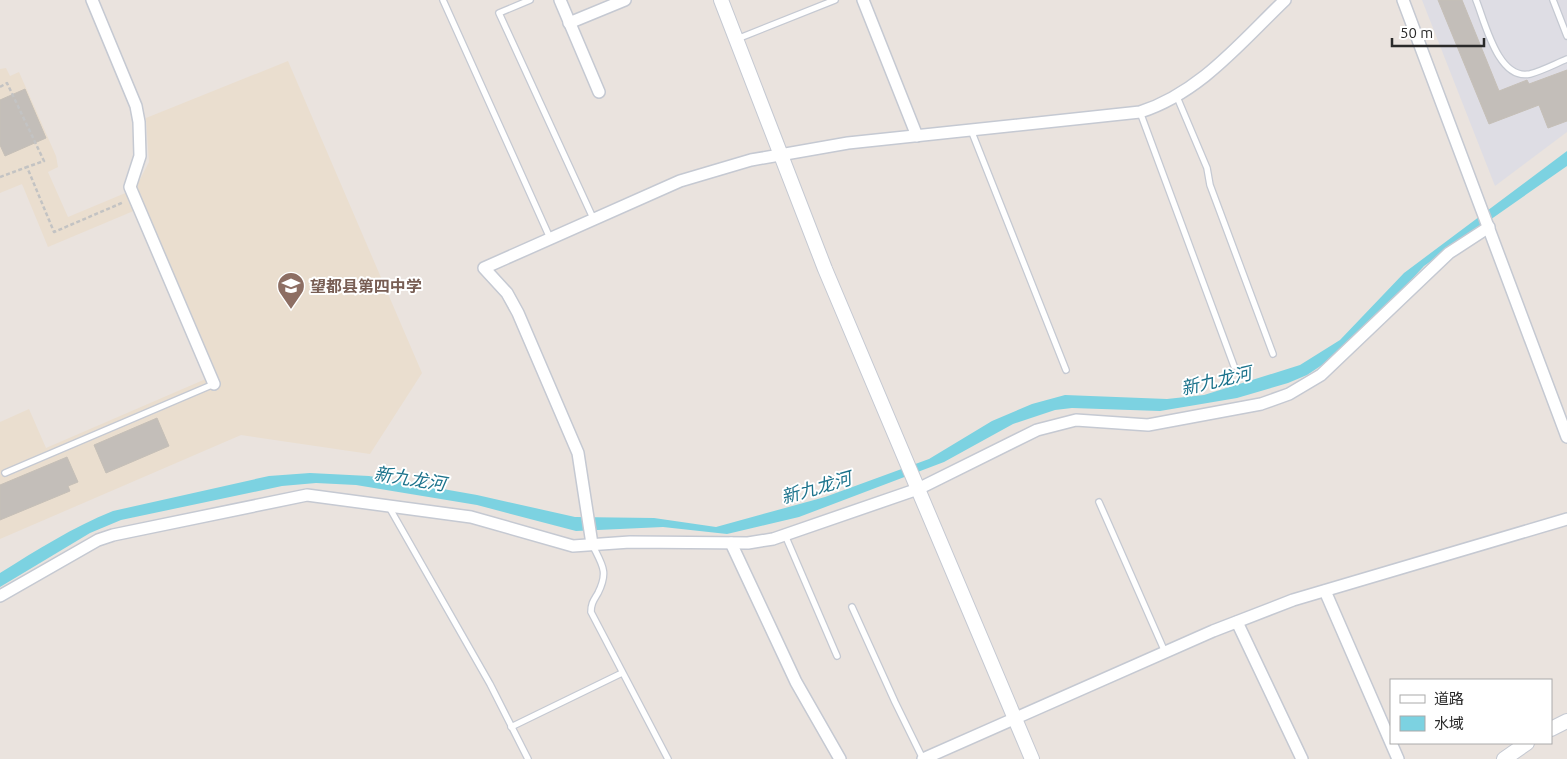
<svg xmlns="http://www.w3.org/2000/svg" width="1567" height="759" font-family="Ubuntu,'Noto Sans SC',sans-serif">
<style>
.industrial{fill:#dedde4}
.education{fill:#eadecf}
.water{fill:#7cd2e1}
.building{fill:#c3beb9;stroke:#c5bfb7}
.lines{fill:none;stroke-linecap:round;stroke-linejoin:round}
.service-casing{stroke:#c5c9d2;stroke-width:8}
.minor-casing{stroke:#c5c9d2;stroke-width:14}
.tertiary-casing{stroke:#c5c9d2;stroke-width:16}
.path{stroke:#c3c3c3;stroke-width:2.5;stroke-dasharray:4 2.5;stroke-linecap:butt}
.service{stroke:#fff;stroke-width:5.5}
.minor{stroke:#fff;stroke-width:11}
.tertiary{stroke:#fff;stroke-width:14}
.labels{text-anchor:middle;dominant-baseline:central;stroke-width:4;stroke-linejoin:round;paint-order:stroke}
.education-label{font-size:16px;font-weight:bold;fill:#785e54;stroke:#fff;text-anchor:start}
.water-label{font-size:18px;font-style:italic;fill:#1c738c;stroke:#fff}
</style>
<rect width="100%" height="100%" fill="#eae3de"/>
<path class="industrial" d="M 1422,0 L 1567,0 L 1567,132 L 1495,186 Z"/>
<path class="education" d="M 288,61 L 422,373 L 370,454 L 241,435 L 0,539 L 0,422 L 29,409 L 46,448 L 215,375 L 143,207 L 48,247 L 22,184 L 0,193 L 0,69 L 6,68 L 10,76 L 19,72 L 56,156 L 58,167 L 48,172 L 68,217 L 135,189 L 149,162 L 146,118 Z"/>
<path class="water" d="M 1567,151 L 1567,166 L 1424,266 L 1379,315 L 1328,361 L 1307,375 L 1288,383 L 1237,398 L 1160,411 L 1072,408 L 1055,410 L 1013,424 L 944,462 L 799,517 L 727,534 L 663,527 L 576,531 L 477,505 L 356,485 L 316,483 L 282,486 L 121,520 L 90,533 L 0,587 L 0,573 C 37,550 73,527 113,511 L 269,476 L 310,473 L 369,476 L 477,495 L 575,517 L 654,518 L 716,527 L 825,497 L 929,459 L 992,421 L 1032,404 L 1065,395 L 1167,399 L 1204,395 L 1300,365 L 1340,340 L 1404,273 Z"/>
<g class="building">
<path d="M 1438,0 L 1462,0 L 1499,91 L 1527,80 L 1529,84 L 1567,70 L 1567,121 L 1548,128 L 1539,105 L 1489,124 Z"/>
<path d="M 25,89 L 46,138 L 5,156 L 0,145 L 0,100 Z"/>
<path d="M 157,418 L 169,446 L 106,473 L 94,445 Z"/>
<path d="M 67,457 L 78,482 L 68,486 L 70,491 L 0,520 L 0,485 Z"/>
</g>
<g class="lines">
<defs>
<g id="service">
<path d="M 443,0 L 550,238"/>
<path d="M 530,0 L 499,13 L 593,218"/>
<path d="M 1476,0 C 1485,22 1498,81 1530,74 C 1542,71 1555,64 1567,59"/>
<path d="M 1553,0 L 1567,36"/>
<path d="M 737,39 L 835,0"/>
<path d="M 1177,97 L 1207,168 L 1210,185 L 1273,354"/>
<path d="M 1140,112 L 1234,366"/>
<path d="M 971,130 L 1066,370"/>
<path d="M 5,473 L 214,384"/>
<path d="M 1099,502 L 1165,652"/>
<path d="M 389,507 L 490,684 L 528,759"/>
<path d="M 785,535 L 837,656"/>
<path d="M 592,544 C 602,565 609,571 598,593 C 594,600 591,603 591,612 L 668,759"/>
<path d="M 852,607 L 895,702 L 923,759"/>
<path d="M 511,727 L 622,673"/>
</g>
<g id="minor">
<path d="M 92,0 L 136,106 L 139,122 L 140,156 L 130,187 L 214,384"/>
<path d="M 560,0 L 599,92"/>
<path d="M 863,0 L 917,136"/>
<path d="M 1403,0 L 1567,437"/>
<path d="M 569,23 L 625,0"/>
<path d="M 731,543 L 796,682 L 840,759"/>
<path d="M 592,544 L 578,453 L 518,313 L 507,293 L 484,268 L 680,181 L 751,160 L 848,143 L 1140,112 C 1200,93 1241,42 1285,0"/>
<path d="M 1325,591 L 1398,759"/>
<path d="M 0,596 L 98,540 L 113,535 L 307,495 L 471,517 L 573,546 L 630,542 L 748,543 L 773,539 L 918,489 L 1037,430 L 1076,420 L 1148,425 L 1261,404 L 1289,394 L 1321,375 L 1449,253 L 1489,227"/>
<path d="M 1237,622 L 1302,759"/>
<path d="M 923,759 L 1213,631 L 1293,600 L 1567,519"/>
</g>
<g id="tertiary">
<path d="M 721,0 L 825,269 L 1032,759"/>
<path d="M 1551,729 L 1567,721"/>
<path d="M 1504,759 L 1527,743"/>
</g>
</defs>
<use href="#service" class="service-casing"/>
<use href="#minor" class="minor-casing"/>
<use href="#tertiary" class="tertiary-casing"/>
<g class="path">
<path d="M 0,87 L 7,83 L 44,161 L 27,167"/>
<path d="M 0,177 L 27,167 L 54,232 L 124,202"/>
</g>
<use href="#service" class="service"/>
<use href="#minor" class="minor"/>
<use href="#tertiary" class="tertiary"/>
</g>
<defs>
<symbol id="school-pin" viewBox="-11 -11 22 30"><path d="M0 17L-7.5 6A9.5 9.5 0 1 1 7.5 6Z" fill="#8d6e63" stroke="#fff"/><path d="M0-5L7-2L0 1L-7-2ZM-4 1L0 2.5L4 1V4Q0 6-4 4Z" fill="#fff"/></symbol>
</defs>
<g fill-rule="evenodd">
<use href="#school-pin" x="275" y="270" width="32" height="43"/>
</g>
<g class="labels">
<g class="education-label">
<text x="310" y="286">望都县第四中学</text>
</g>
<g class="water-label">
<text transform="translate(1216 380) rotate(-13)">新九龙河</text>
<text transform="translate(410 478) rotate(9)">新九龙河</text>
<text transform="translate(816 487) rotate(-16)">新九龙河</text>
</g>
</g>
<rect x="1390" y="679" width="162" height="65" fill="#ffffff" stroke="#aaaaaa"/>
<rect x="1400" y="695" width="25" height="8" fill="#ffffff" stroke="#aaaaaa"/>
<text x="1434" y="704" font-size="15" fill="#2a2a2a">道路</text>
<rect x="1400" y="716" width="25" height="15" fill="#7cd2e1" stroke="#aaaaaa"/>
<text x="1434" y="729" font-size="15" fill="#2a2a2a">水域</text>
<path d="M1392 38v8h92v-8" fill="none" stroke="#2a2a2a" stroke-width="2.5"/>
<text x="1400" y="38" font-size="15" fill="#2a2a2a" stroke="#ffffff" stroke-width="4" paint-order="stroke">50 m</text>
</svg>
